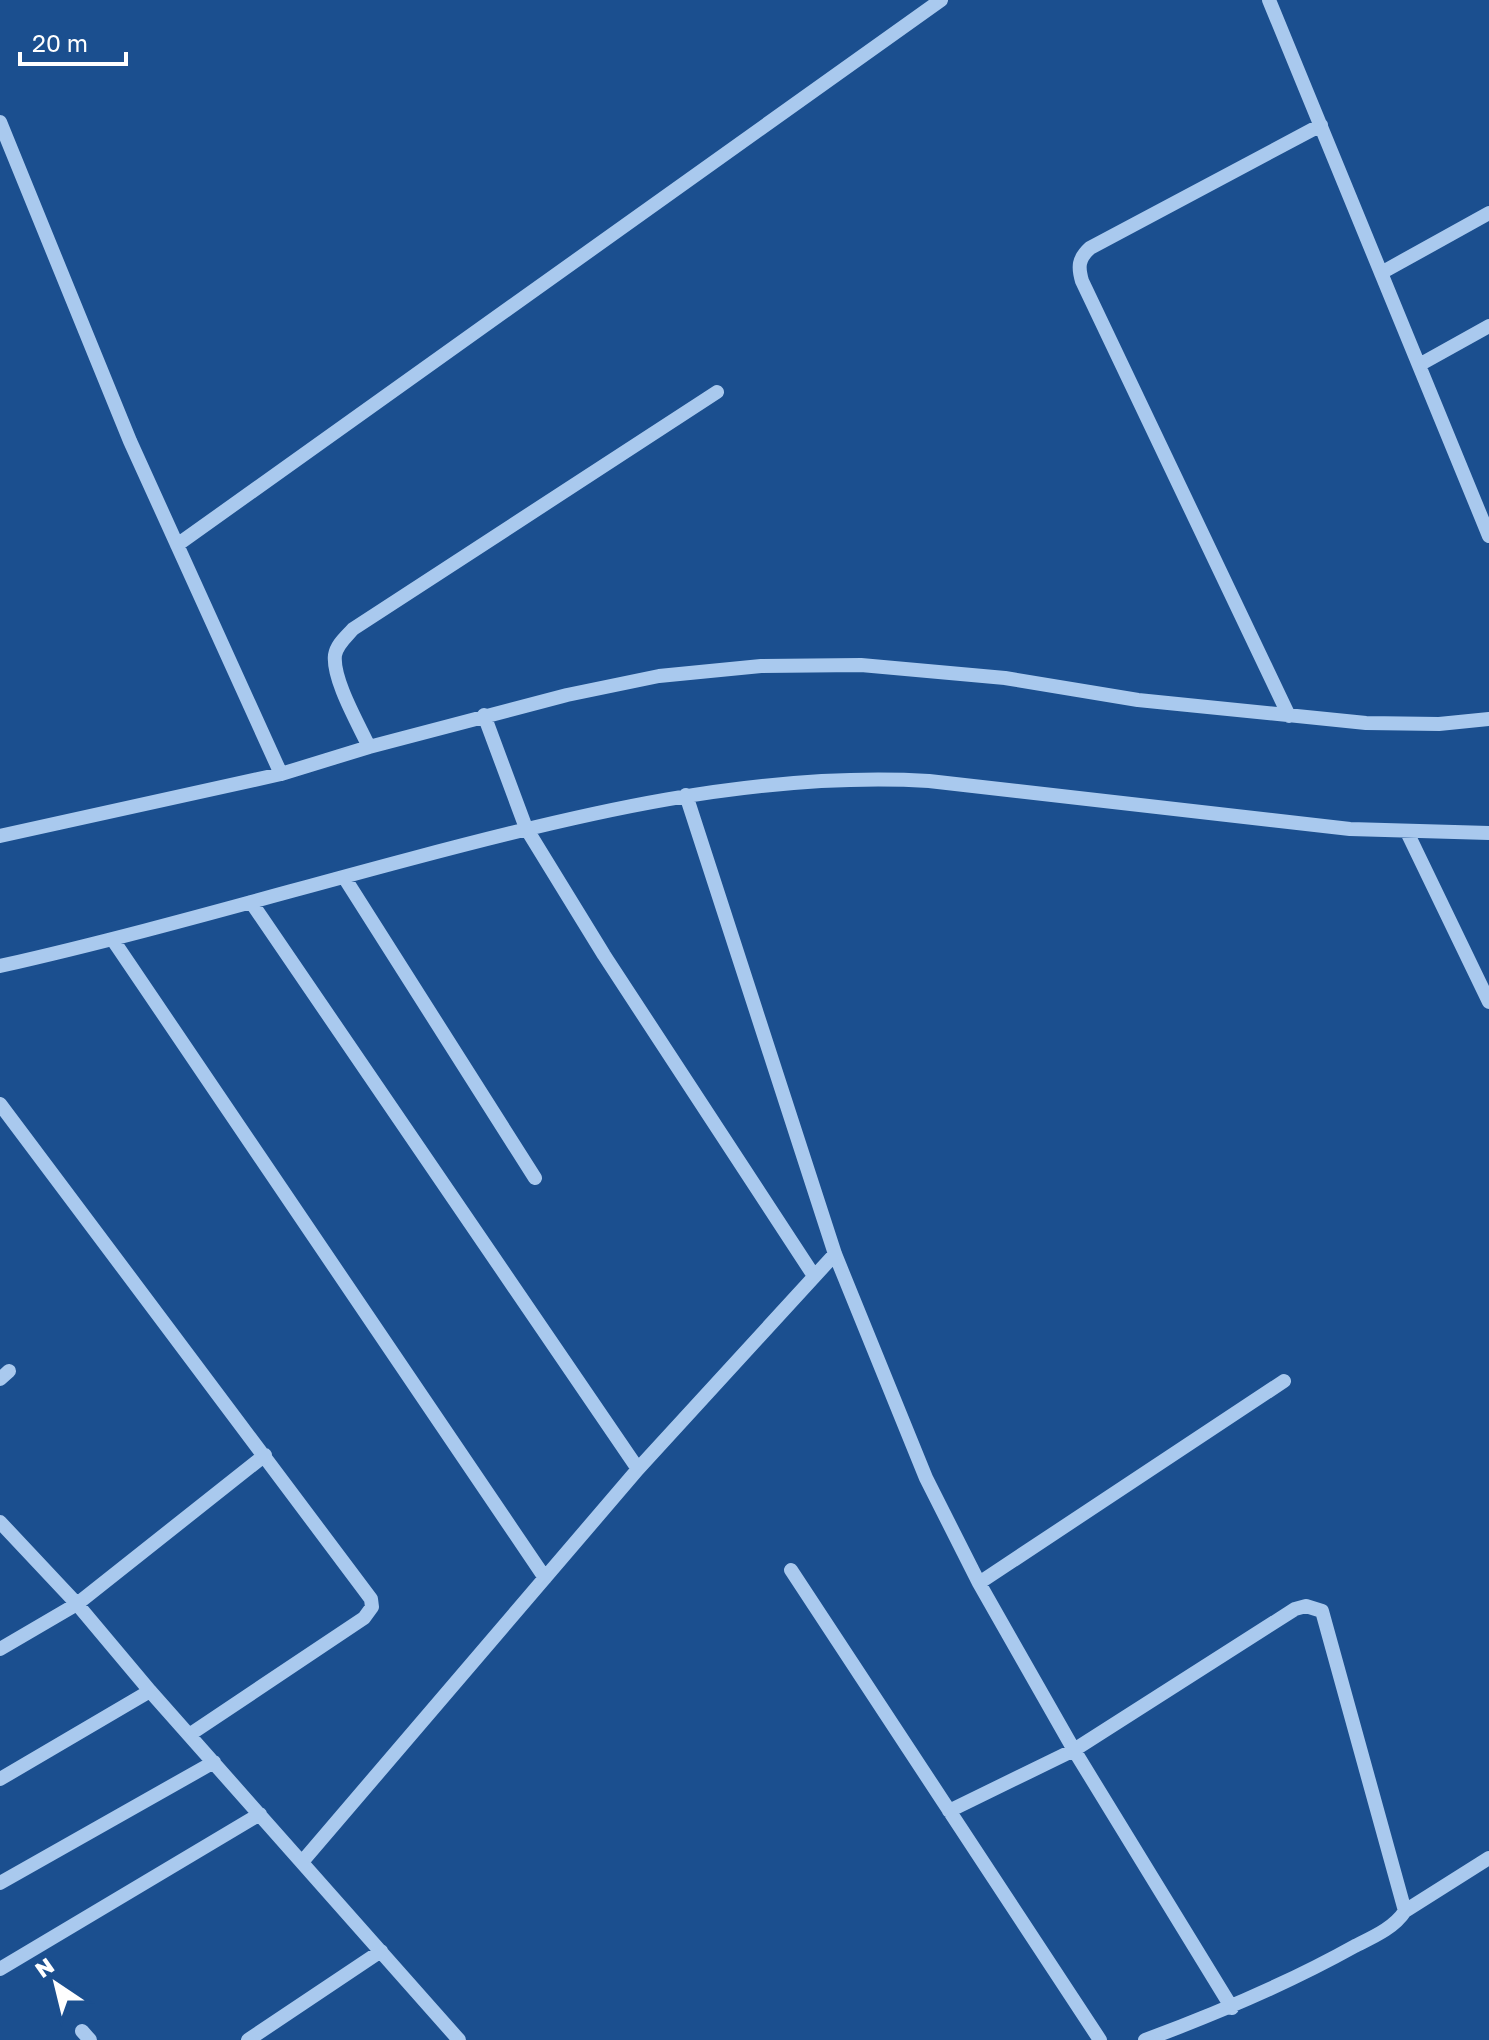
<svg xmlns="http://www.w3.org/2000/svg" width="1489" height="2040" font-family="'Golos Text',sans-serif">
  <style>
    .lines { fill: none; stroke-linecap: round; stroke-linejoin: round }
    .minor { stroke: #a9c9ee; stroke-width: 14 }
  </style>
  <rect width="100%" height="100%" fill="#1b4f8f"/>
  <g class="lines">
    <path class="minor" d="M1269 0 1489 536
      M0 122 130 441 281 774
      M1381 273 1489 213
      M1419 365 1489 326
      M177 545 941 0
      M484 715 526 828 604 955 814 1276
      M1289 716 1082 281C1078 267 1078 259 1090 248L1321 125
      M369 747C359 725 332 679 335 655 337 644 346 637 353 629L717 392
      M686 795 835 1254 926 1478 979 1583 1074 1750 1232 2008
      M1407 832 1489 1002
      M0 836 281 774 369 747 567 695 659 676 761 666 861 665 1005 678 1138 700 1366 723 1439 724 1489 719
      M344 877 535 1178
      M251 902 638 1469
      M113 940 545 1578
      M0 966C138 935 274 895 410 859 578 814 755 771 929 781L1350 829 1489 833
      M0 1104 371 1599 372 1607 364 1618 189 1735
      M0 1379 9 1371
      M0 1522 77 1604 150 1691 459 2040
      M791 1570 1100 2040
      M979 1583 1284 1381
      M0 1649 77 1604 265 1455
      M0 1779 150 1691
      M949 1811 1074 1750 1295 1609 1306 1606 1322 1611 1405 1911C1394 1928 1373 1937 1355 1946 1287 1984 1218 2013 1145 2040
      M302 1862 638 1469 835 1254
      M0 1883 214 1762
      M1405 1911 1489 1858
      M0 1969 260 1814
      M82 2031 90 2040
      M248 2040 381 1951"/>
  </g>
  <g transform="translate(56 1984) rotate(325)" stroke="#1b4f8f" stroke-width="6" paint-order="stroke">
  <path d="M0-6L14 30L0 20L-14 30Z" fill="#ffffff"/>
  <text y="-12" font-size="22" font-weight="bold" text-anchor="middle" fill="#ffffff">N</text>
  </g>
  <path d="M20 52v12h106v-12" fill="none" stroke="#ffffff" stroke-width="4"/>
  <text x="32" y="52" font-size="24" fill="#ffffff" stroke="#1b4f8f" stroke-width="6" paint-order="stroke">20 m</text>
</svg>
